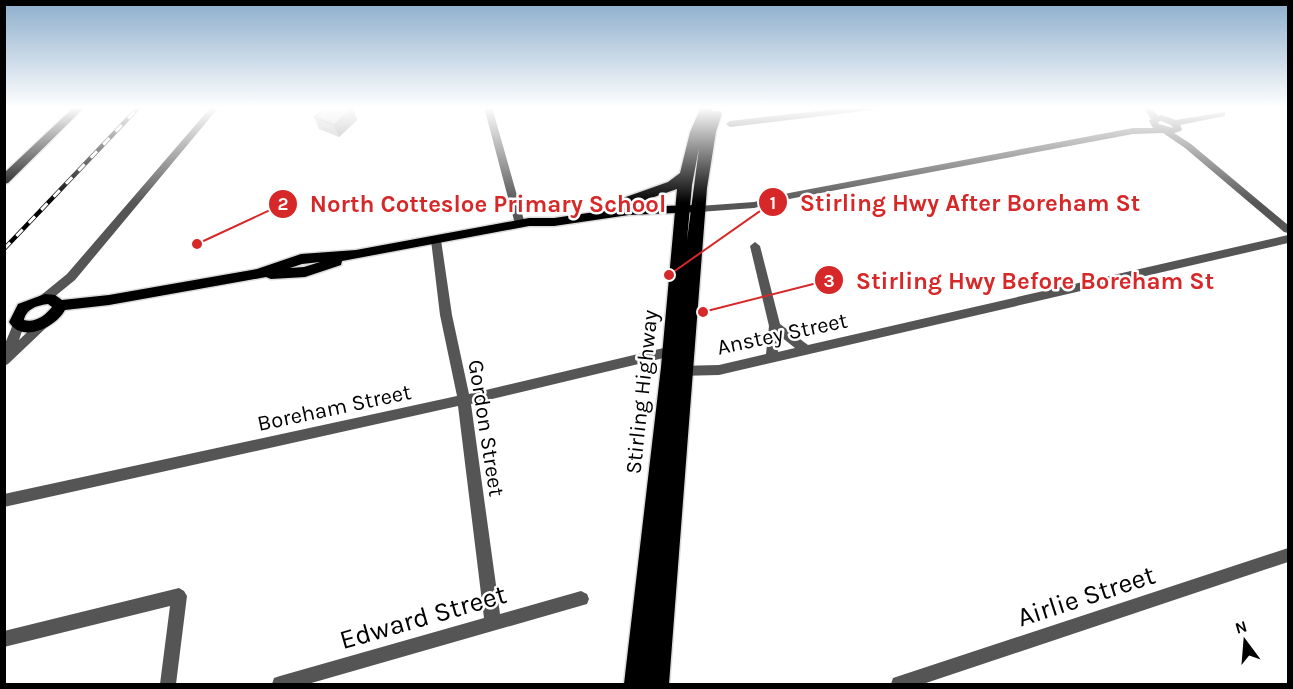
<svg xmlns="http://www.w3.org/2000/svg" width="1293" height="689" font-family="Karla,sans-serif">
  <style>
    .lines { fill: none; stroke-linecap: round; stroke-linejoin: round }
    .major-casing { stroke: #dbdbdb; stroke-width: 3 }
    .highway-casing { stroke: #dbdbdb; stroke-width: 3 }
    .minor { fill: #555; fill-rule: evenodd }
    .major { fill: #000; fill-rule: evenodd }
    .highway { fill: #000; fill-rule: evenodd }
    .rail-casing { stroke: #000; stroke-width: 4.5 }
    .rail { stroke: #fff; stroke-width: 3; stroke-dasharray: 9; stroke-linecap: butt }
    .wall { fill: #a9a9a9 }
    .shaded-wall { fill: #898989 }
    .building { fill: #c4c4c4; stroke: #898989; stroke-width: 1.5 }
    .labels { text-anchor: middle; stroke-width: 5; stroke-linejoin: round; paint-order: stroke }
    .street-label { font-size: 22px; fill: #000; stroke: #fff }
    .near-street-label { font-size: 27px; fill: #000; stroke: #fff }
    .leader { fill: none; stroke: #d62828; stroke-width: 2 }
    .callout-dot { fill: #d62828; stroke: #fff; stroke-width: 2 }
    .mark-label { font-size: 18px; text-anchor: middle; font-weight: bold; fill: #fff }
    .callout-label { font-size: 24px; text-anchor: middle; font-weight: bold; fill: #d62828; stroke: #fff; stroke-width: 5; stroke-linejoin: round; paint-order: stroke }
  </style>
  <rect width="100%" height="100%" fill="#fff"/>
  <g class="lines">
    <g class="major-casing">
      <path id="major" d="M74 107H85L8 183 4 184V173Z
        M696 205 702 209 700 212 629 215 554 226H529L342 261 341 265 305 277 271 279 266 277 109 305 65 310C56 327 22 344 9 322L18 304 45 294 55 295 62 300 109 295 257 269 301 254 356 250 529 218H554L629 207ZM320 262 304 267 290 268 302 264ZM48 304 52 307C45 316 35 323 24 320 26 309 38 305 48 304Z"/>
    </g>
    <g class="highway-casing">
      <path id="highway" d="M701 107H713L712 111H720L722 114 716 132 707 188 669 684H624L661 367 677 189 628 206 621 201 623 198 668 182 680 173 690 132ZM699 148 687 240 692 185Z"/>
    </g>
    <path class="minor" d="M211 107H219L75 280 48 302H40L38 299 40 296 67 274Z
      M484 107H492L525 224 524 226 520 227 515 224Z
      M852 107H876L872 110 730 127 726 124 730 121Z
      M1143 107H1151L1158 116 1161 115 1176 120 1225 112V116L1180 125 1182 129 1181 131 1174 133 1191 144 1288 225V233L1284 232 1185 148 1163 133 1133 134 789 199 754 208 699 212 694 209 699 206 754 202 789 193 1133 128H1153L1149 121 1151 119ZM1161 121 1171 125 1173 128 1159 124 1158 122Z
      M1288 235V243L719 375 678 376 674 374 672 371 674 368 678 366 719 365 766 354 769 326 750 246 755 242 760 246 780 324 808 345ZM780 336 795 348 778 352Z
      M436 236 441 240 452 315 469 394 672 346 676 348 678 351 676 354 672 356 471 404 500 614 581 591 587 594 589 599 587 604 308 684H272L274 678 280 676 484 618 458 406 4 507V494L457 396 440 315 431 240Z
      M44 319 50 323 48 326 8 364 4 366V346L14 322H22L24 325 19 340 40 320Z
      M1288 548V562L923 684H891L893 678 899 676Z
      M179 588 184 591 187 596 176 684H160L170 606 4 647V631Z"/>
    <use href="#major" class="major"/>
    <use href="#highway" class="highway"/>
    <g class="rail-casing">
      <path id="rail" d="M4 249 139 107"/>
    </g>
    <use href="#rail" class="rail"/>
  </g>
  <path class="wall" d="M353 108 357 120 339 137 319 129 314 117Z"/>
  <path class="shaded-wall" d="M353 108 357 120 339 137 334 125Z"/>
  <path class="building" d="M329 107H351L353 108 334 125 314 117Z"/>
  <linearGradient id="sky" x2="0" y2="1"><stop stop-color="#8cadcc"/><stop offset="0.53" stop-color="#fff"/><stop offset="1" stop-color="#fff" stop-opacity="0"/></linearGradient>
  <rect width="1293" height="203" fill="url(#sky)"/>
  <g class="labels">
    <g class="street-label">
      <text transform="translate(782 333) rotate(-12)" y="8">Anstey Street</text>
      <text transform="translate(641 392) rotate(-84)" y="8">Stirling Highway</text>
      <text transform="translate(334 407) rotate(-12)" y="8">Boreham Street</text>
      <text transform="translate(487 428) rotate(81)" y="8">Gordon Street</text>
    </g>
    <g class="near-street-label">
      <text transform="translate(1086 596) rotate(-18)" y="9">Airlie Street</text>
      <text transform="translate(423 617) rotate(-16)" y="9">Edward Street</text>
    </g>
  </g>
  <path class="leader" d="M669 275L773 202M197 244L283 204M703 312L829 280"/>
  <g class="callout-dot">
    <circle cx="669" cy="275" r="6"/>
    <circle cx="197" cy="244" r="6"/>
    <circle cx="703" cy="312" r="6"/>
    <circle cx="773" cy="202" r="15"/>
    <circle cx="283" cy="204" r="15"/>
    <circle cx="829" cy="280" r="15"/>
  </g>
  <g class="mark-label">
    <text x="773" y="209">1</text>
    <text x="283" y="210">2</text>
    <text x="829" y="287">3</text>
  </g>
  <g class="callout-label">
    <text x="970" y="211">Stirling Hwy After Boreham St</text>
    <text x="488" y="212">North Cottesloe Primary School</text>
    <text x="1035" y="289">Stirling Hwy Before Boreham St</text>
  </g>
  <rect width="1293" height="689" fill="none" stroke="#000000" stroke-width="12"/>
  <g transform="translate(1245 641) rotate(344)" stroke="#ffffff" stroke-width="4.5" paint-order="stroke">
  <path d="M0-4.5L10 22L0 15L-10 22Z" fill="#000000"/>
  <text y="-9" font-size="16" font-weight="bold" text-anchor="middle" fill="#000000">N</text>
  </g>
</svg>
